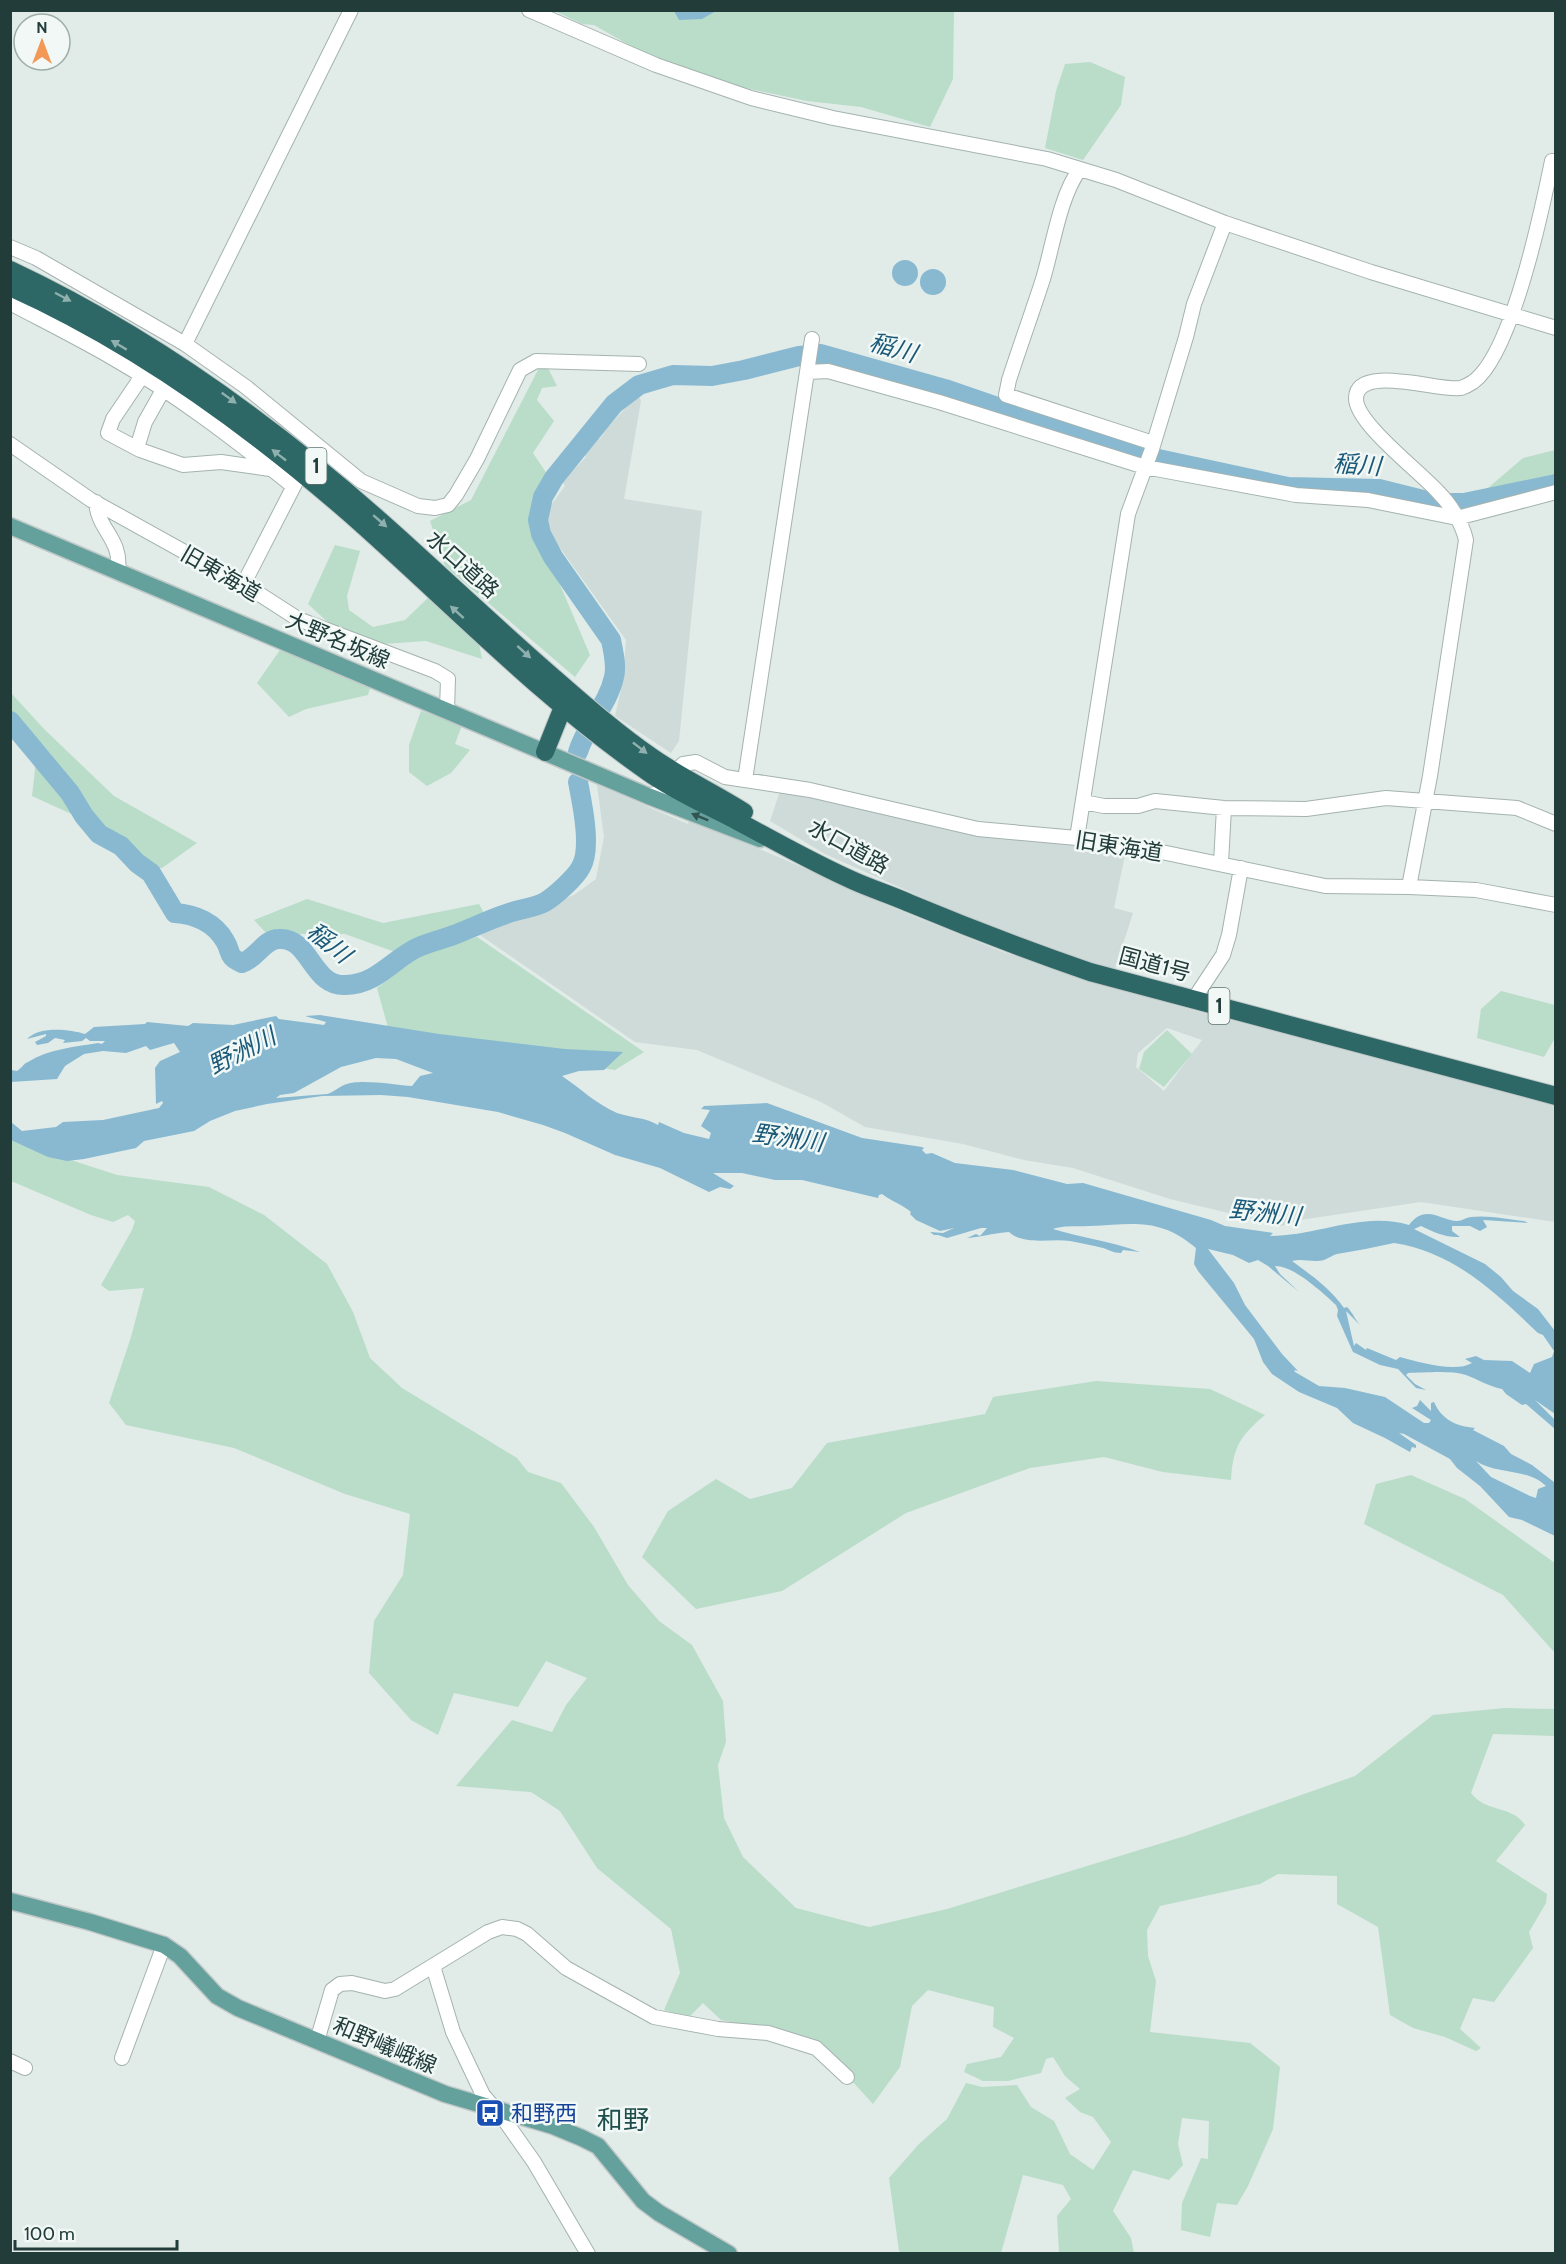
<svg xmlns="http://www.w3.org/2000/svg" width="1566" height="2264" font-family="Cabin,'Noto Sans JP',sans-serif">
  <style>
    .built { fill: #cfdbd8; fill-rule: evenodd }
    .green { fill: #b9ddc9 }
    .water { fill: #88b9d1; fill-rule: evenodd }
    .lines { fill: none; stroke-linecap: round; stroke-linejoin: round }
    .river { stroke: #88b9d1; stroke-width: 20 }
    .minor-casing { stroke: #a4b3b0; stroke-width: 16 }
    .major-casing { stroke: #c1c8c8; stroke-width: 19 }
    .highway-casing { stroke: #c1c8c8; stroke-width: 20 }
    .minor { stroke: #fff; stroke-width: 14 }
    .major { stroke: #65a19c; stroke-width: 16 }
    .highway { stroke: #2d6866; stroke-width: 18 }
    .oneway { fill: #8fb0ae }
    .oneway2 { fill: #325552 }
    .labels { text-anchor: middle; stroke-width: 5; stroke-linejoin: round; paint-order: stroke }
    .shield { fill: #f1f8f6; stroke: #5f7472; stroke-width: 1.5 }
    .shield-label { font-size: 21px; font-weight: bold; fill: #213c39 }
    .street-label { font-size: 22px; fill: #213c39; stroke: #f1f8f6 }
    .transit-label { font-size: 22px; fill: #164399; stroke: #f1f8f6; text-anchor: start }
    .water-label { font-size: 24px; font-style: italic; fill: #1b5978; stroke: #f1f8f6 }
    .quarter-label { font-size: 26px; fill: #1d4e4b; stroke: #f1f8f6 }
  </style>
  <rect width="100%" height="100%" fill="#e1ebe8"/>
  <path class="built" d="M638 395 641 401 624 499 702 511 679 741 671 753 615 716 623 681 626 640 550 534 547 521 549 508 565 486 562 482 586 457 584 454 597 438 600 439 607 428Z
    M597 785 688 824 689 820 783 859 913 916 1003 952 1185 1008 1555 1103V1222L1421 1202 1300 1220 1282 1226 1170 1199 1073 1168 1024 1160 963 1144 865 1127 821 1102 697 1050 635 1042 480 935 538 908 574 895 596 879 604 837ZM1167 1028 1202 1040 1164 1091 1136 1067 1138 1053Z
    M780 791 1126 850 1114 908 1133 913 1114 972 1007 935 825 854 770 821Z"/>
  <path class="green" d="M555 11H954L953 79 930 127 861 107 807 101 741 87 668 63 638 50 594 25 582 24Z
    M1090 62 1125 77 1121 105 1083 160 1045 148 1056 91 1065 64Z
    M539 368H548L557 386 542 388 537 400 554 421 533 453 551 480 534 524 590 655 575 677 445 566 430 521 471 500Z
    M1555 450V486L1492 493 1488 488 1523 458Z
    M335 545 360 551 347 596 349 610 373 627 405 620 429 597 479 644 482 659 426 641 383 644 331 625 308 604Z
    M280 650 371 684 368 695 306 709 289 717 257 683Z
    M11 693 45 730 114 796 197 843 162 868H132L102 828 32 796 35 770 34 743 11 721Z
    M421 711 462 725 455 744 470 750 451 773 427 786 409 772V745Z
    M307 899 383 923 479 904 484 913 395 952 345 934H267L254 920Z
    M477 937 644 1052 615 1070 489 1052 389 1031 377 988 425 952Z
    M1501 991 1555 1005V1038L1544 1057 1477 1038 1481 1009Z
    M1167 1030 1192 1054 1164 1087 1139 1069 1144 1052Z
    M10 1130 43 1151 117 1175 209 1187 264 1215 327 1264 353 1312 370 1358 402 1388 517 1458 528 1472 561 1483 594 1527 628 1585 659 1621 692 1645 723 1701 726 1742 718 1765 724 1818 743 1857 796 1908 869 1927 947 1909 1185 1836 1355 1776 1433 1715 1505 1708 1555 1709V1736L1493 1734 1471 1793C1486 1813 1512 1805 1525 1825L1496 1861 1547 1894 1546 1903 1529 1932 1533 1948 1494 2002 1473 1998 1460 2029 1481 2048 1476 2051 1445 2037 1413 2028 1390 2015 1378 1927 1337 1904V1876L1278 1874 1260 1884 1160 1906 1147 1930 1148 1956 1156 1981 1150 2032 1250 2043 1280 2067 1273 2129 1248 2186 1237 2205 1217 2203 1210 2237 1181 2230 1182 2203 1201 2158 1208 2159 1209 2121 1182 2118 1178 2144 1183 2165 1169 2180 1133 2170 1113 2211 1131 2238 1134 2253H1059L1057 2216 1071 2199 1063 2185 1023 2175 1001 2253H902L899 2251 889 2178 919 2144 947 2119 966 2083 982 2087 1017 2085 1031 2107 1054 2121 1070 2154 1093 2170 1111 2142 1093 2117 1080 2112 1065 2098 1080 2089 1065 2076 1053 2057 1046 2059 1041 2073 1008 2081H983L964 2072 967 2064 1001 2057 1014 2038 993 2027 994 2007 928 1990 912 2006 900 2067 873 2104 822 2048 776 2031 721 2020 703 2003 688 2018 664 2010 680 1973 671 1929 597 1868 560 1811 531 1792 456 1786 512 1720 552 1732 566 1705 587 1678 546 1661 518 1707 454 1693 438 1735 411 1720 369 1673 374 1621 403 1575 410 1514 345 1494 234 1448 126 1425 109 1403 131 1337 144 1288 109 1291 101 1285 132 1230 135 1221 128 1215 113 1222 91 1215 11 1181Z
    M1096 1381 1210 1389 1265 1415C1240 1436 1233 1447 1231 1480L1163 1472 1104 1457 1030 1468 906 1513 782 1591 696 1609 642 1557 668 1511 716 1479 750 1499 792 1488 827 1443 985 1414 993 1397Z
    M1411 1475 1465 1499 1555 1563V1653L1503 1595 1364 1524 1376 1484Z"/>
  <path class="water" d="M674 11H716L702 19 679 20Z
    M892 273a13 13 0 1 1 26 0a13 13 0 1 1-26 0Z
    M920 282a13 13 0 1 1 26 0a13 13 0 1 1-26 0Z
    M320 1015 439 1034 565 1049 623 1052 604 1070 579 1071 562 1076C580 1088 596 1104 617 1113 631 1118 645 1117 658 1125L659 1122 684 1133 709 1139 711 1133 701 1126 710 1110 701 1109 704 1106 767 1103 862 1138 922 1147 924 1148 922 1150 926 1154 932 1153 955 1163 1013 1170 1067 1184 1083 1183 1211 1220 1225 1226 1273 1233 1270 1236C1317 1236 1363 1211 1409 1225 1426 1203 1441 1221 1457 1221 1462 1221 1467 1217 1471 1217 1488 1215 1507 1219 1524 1221L1528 1223 1483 1220 1487 1227 1480 1231 1470 1226H1452V1231L1460 1237C1447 1238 1433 1232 1421 1226L1414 1229 1485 1264 1501 1277 1513 1291 1538 1309 1555 1331V1414L1535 1400 1555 1420V1429L1526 1404 1522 1405 1506 1394 1502 1389C1487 1386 1478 1379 1466 1375 1450 1370 1424 1373 1408 1373L1406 1375 1415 1384 1426 1390 1416 1388 1398 1369 1380 1365 1353 1352 1337 1316 1338 1310 1336 1305C1323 1293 1293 1265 1275 1266L1280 1274 1299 1292 1268 1266 1258 1260 1249 1263 1233 1255 1208 1249 1234 1283 1245 1305 1282 1354 1298 1371 1294 1370 1295 1372 1319 1386 1345 1388 1385 1397 1424 1423H1429L1431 1420 1412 1408 1417 1406 1420 1400 1431 1411V1403L1434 1402C1442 1420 1456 1426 1475 1428L1473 1430 1504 1446 1511 1454 1532 1465 1554 1482 1556 1483 1555 1536 1522 1520 1509 1517 1480 1486 1457 1468 1450 1459 1404 1434 1399 1433 1416 1445V1448L1412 1447 1410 1452 1385 1438 1353 1423 1337 1408 1299 1392 1272 1374 1263 1362 1254 1339 1198 1271 1194 1264 1196 1248C1160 1217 1133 1224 1090 1226 1078 1227 1064 1225 1053 1229 1081 1238 1111 1241 1140 1252L1123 1250 1121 1253C1113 1253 1110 1250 1103 1248 1092 1245 1080 1243 1070 1241 1050 1238 1025 1246 1009 1232 994 1233 981 1237 967 1238L976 1234 980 1236 987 1228H981L947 1238 938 1235H934L930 1232 943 1233 954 1228 940 1231 916 1220 910 1214 911 1212C903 1205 891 1201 882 1194L879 1195 878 1198 802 1180H775L742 1173H713L734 1186 730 1189 720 1187 709 1192 660 1168 615 1155 565 1133 543 1125 498 1112 408 1097 381 1095 322 1096 267 1104 235 1111 210 1121 194 1131 144 1141 136 1148 84 1159 67 1161 48 1157 11 1140V1122L22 1131 56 1127 63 1122 103 1120 159 1108 163 1103 162 1101 156 1104 155 1068 160 1061 180 1052 174 1043 150 1050 146 1046 126 1053 103 1051 84 1054 65 1066 57 1079 11 1082V1070L17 1071C22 1068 23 1064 28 1062 49 1049 74 1047 98 1043L102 1044 105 1041H90L86 1038 82 1041 63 1043 65 1040 55 1038 48 1043 37 1045 35 1042 46 1036V1034L27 1039C39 1026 69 1029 85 1034L94 1027 145 1024 147 1022 188 1026 193 1023 233 1025 276 1016 279 1019 324 1025 326 1022 305 1016ZM376 1058 396 1059 433 1073 420 1076 412 1086C396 1085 358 1078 344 1085 337 1088 334 1092 327 1094L276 1098 280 1095 294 1093 341 1067ZM1394 1243C1454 1252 1496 1293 1538 1333L1543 1335 1554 1351 1552 1357 1534 1364 1530 1373 1512 1361 1484 1360 1476 1356 1465 1359 1472 1363C1456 1373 1418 1362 1400 1357L1396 1360 1367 1348 1366 1350 1356 1343 1354 1346 1346 1311 1362 1327C1355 1320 1353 1313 1347 1307L1344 1308C1330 1288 1311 1275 1292 1261 1303 1258 1312 1263 1324 1260 1329 1258 1333 1255 1337 1254 1356 1251 1375 1247 1394 1243ZM1476 1461C1497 1475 1529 1468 1546 1486L1538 1489 1536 1498 1530 1496 1491 1477Z"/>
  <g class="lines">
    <path class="river" d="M10 721 70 793 84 816 99 834 121 846 137 863 151 873 175 913C195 914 215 923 225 941 232 952 226 956 242 963 257 958 264 939 279 939 311 937 311 987 346 985 379 984 395 956 421 946 431 942 442 939 451 936 470 929 488 920 506 914 519 909 534 908 545 902 555 896 576 877 581 867 592 848 582 803 578 782
      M578 752C586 725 608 705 614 677 617 665 613 651 611 640L553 557 541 534 538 520 543 497 554 478 614 404 639 385 673 375 712 376 744 370 799 356 821 354 945 389 1135 454 1288 487 1379 489 1435 503H1464L1556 484"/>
    <g class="minor-casing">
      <path id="minor" d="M529 10 656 65 751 98 833 118 1047 159 1116 180 1225 223 1371 272 1556 328
        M1080 169C1060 195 1053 246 1043 279 1032 313 1020 346 1009 380L1006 395 1153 443
        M10 247 36 258 185 344 246 387 361 481 418 506 435 508 448 505 456 495 477 459 520 370 536 361 639 364
        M10 303C44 321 78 338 111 357 176 394 235 440 293 486
        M185 344 351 10
        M808 372 828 371 939 402 1145 467 1296 495 1368 500 1457 518 1556 492
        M142 376 113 419 108 433 140 450 183 465 221 462 270 469
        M10 444 91 500 253 590 298 619 435 671 448 679 447 710
        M137 448 145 422 163 390
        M96 502C98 531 122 538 118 571
        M243 585 297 480
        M745 780 812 339
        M648 796 658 793 683 764 696 762 725 777 810 790 978 829 1077 838 1147 849 1325 886 1409 887 1476 890 1556 905
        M1083 802 1104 806H1138L1155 801 1224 808 1306 809 1386 798 1517 808 1556 824
        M1077 838 1128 514 1152 449 1186 337 1194 304 1225 223
        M1221 863 1224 808
        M1409 887 1430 776 1466 540C1462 523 1451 505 1439 493 1422 473 1355 423 1356 398 1357 363 1441 392 1461 388 1464 387 1470 384 1473 382 1512 354 1542 210 1552 161H1556
        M1194 999 1223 955 1229 935 1241 868
        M433 1966 453 2032 483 2095 503 2118 534 2162 588 2254
        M317 2041 332 1990 340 1984 352 1983 385 1991 395 1989 488 1932 502 1927 517 1929 527 1934 566 1968 654 2017 718 2029 768 2033 816 2048 847 2077
        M122 2058 164 1945
        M10 2061 25 2068"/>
    </g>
    <g class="major-casing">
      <path id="major" d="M10 526 648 796 760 839
        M10 1901 90 1922 164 1945 180 1956 217 1996 238 2008 445 2094 553 2126 582 2138 598 2146 643 2201 659 2213 729 2254"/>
    </g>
    <g class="highway-casing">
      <path id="highway" d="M10 270C153 337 280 430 396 535 448 582 499 630 553 677 585 705 618 734 653 758 682 778 714 793 744 812
        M10 287C135 343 247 424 349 513 448 600 540 697 648 772 676 792 709 806 739 822 777 842 815 864 854 881 872 889 891 895 909 903 969 928 1029 951 1090 972L1556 1096
        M545 752 563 707"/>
    </g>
    <use href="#minor" class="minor"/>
    <use href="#major" class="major"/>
    <use href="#highway" class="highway"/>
  </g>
  <defs><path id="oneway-solid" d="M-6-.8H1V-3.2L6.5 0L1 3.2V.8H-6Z" transform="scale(1.5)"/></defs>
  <g class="oneway">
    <use href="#oneway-solid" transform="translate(63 297) rotate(28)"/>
    <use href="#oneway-solid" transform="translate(119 345) rotate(-149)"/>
    <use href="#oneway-solid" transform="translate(229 398) rotate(36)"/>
    <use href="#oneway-solid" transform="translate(279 455) rotate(-142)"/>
    <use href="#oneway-solid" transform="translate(380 521) rotate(41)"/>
    <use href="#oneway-solid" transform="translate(457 612) rotate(-138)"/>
    <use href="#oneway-solid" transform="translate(524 652) rotate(42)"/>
    <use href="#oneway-solid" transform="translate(640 748) rotate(38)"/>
  </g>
  <use class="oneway2" href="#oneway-solid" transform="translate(700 817) rotate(-158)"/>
  <defs>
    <g id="bus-square" transform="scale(1.5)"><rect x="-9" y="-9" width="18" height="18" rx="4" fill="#1a4fb4" stroke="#f1f8f6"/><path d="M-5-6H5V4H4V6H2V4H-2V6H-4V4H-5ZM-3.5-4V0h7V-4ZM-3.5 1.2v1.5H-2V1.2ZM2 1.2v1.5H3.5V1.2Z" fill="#fff"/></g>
  </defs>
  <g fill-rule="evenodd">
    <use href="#bus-square" x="490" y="2113"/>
  </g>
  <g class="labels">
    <g class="shield">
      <rect x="305.5" y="448" width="21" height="36" rx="4.5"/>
      <rect x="1208.5" y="988" width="21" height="36" rx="4.5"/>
    </g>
    <g class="shield-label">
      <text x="316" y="473">1</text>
      <text x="1219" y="1013">1</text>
    </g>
    <g class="street-label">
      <text transform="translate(463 564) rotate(42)" y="8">水口道路</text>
      <text transform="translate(221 573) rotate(30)" y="8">旧東海道</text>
      <text transform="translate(338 640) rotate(23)" y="8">大野名坂線</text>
      <text transform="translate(849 846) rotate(29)" y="8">水口道路</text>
      <text transform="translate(1119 846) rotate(9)" y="8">旧東海道</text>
      <text transform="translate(1155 964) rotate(15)" y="8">国道1号</text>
      <text transform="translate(385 2045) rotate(23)" y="8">和野嶬峨線</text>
    </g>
    <g class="transit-label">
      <text x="511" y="2121">和野西</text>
    </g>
    <g class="water-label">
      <text transform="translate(893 348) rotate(16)" y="8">稲川</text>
      <text transform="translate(1357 465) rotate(4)" y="8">稲川</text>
      <text transform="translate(329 943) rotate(39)" y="8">稲川</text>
      <text transform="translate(242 1051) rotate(-27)" y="8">野洲川</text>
      <text transform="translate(788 1138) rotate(8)" y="8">野洲川</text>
      <text transform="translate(1265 1213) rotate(6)" y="8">野洲川</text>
    </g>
    <g class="quarter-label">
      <text x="623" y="2129">和野</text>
    </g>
  </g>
  <rect width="1566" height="2264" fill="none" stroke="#213c39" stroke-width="24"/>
  <g transform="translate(42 42)"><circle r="28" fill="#f1f8f6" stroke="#9eadaa" stroke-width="1.5"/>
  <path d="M0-4.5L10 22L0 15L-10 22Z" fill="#f39857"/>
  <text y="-9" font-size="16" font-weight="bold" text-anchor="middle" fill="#213c39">N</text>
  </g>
  <path d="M15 2240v9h162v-9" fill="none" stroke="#213c39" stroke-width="3"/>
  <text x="24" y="2240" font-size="18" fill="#213c39" stroke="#f1f8f6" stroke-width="4.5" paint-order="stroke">100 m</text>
</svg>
